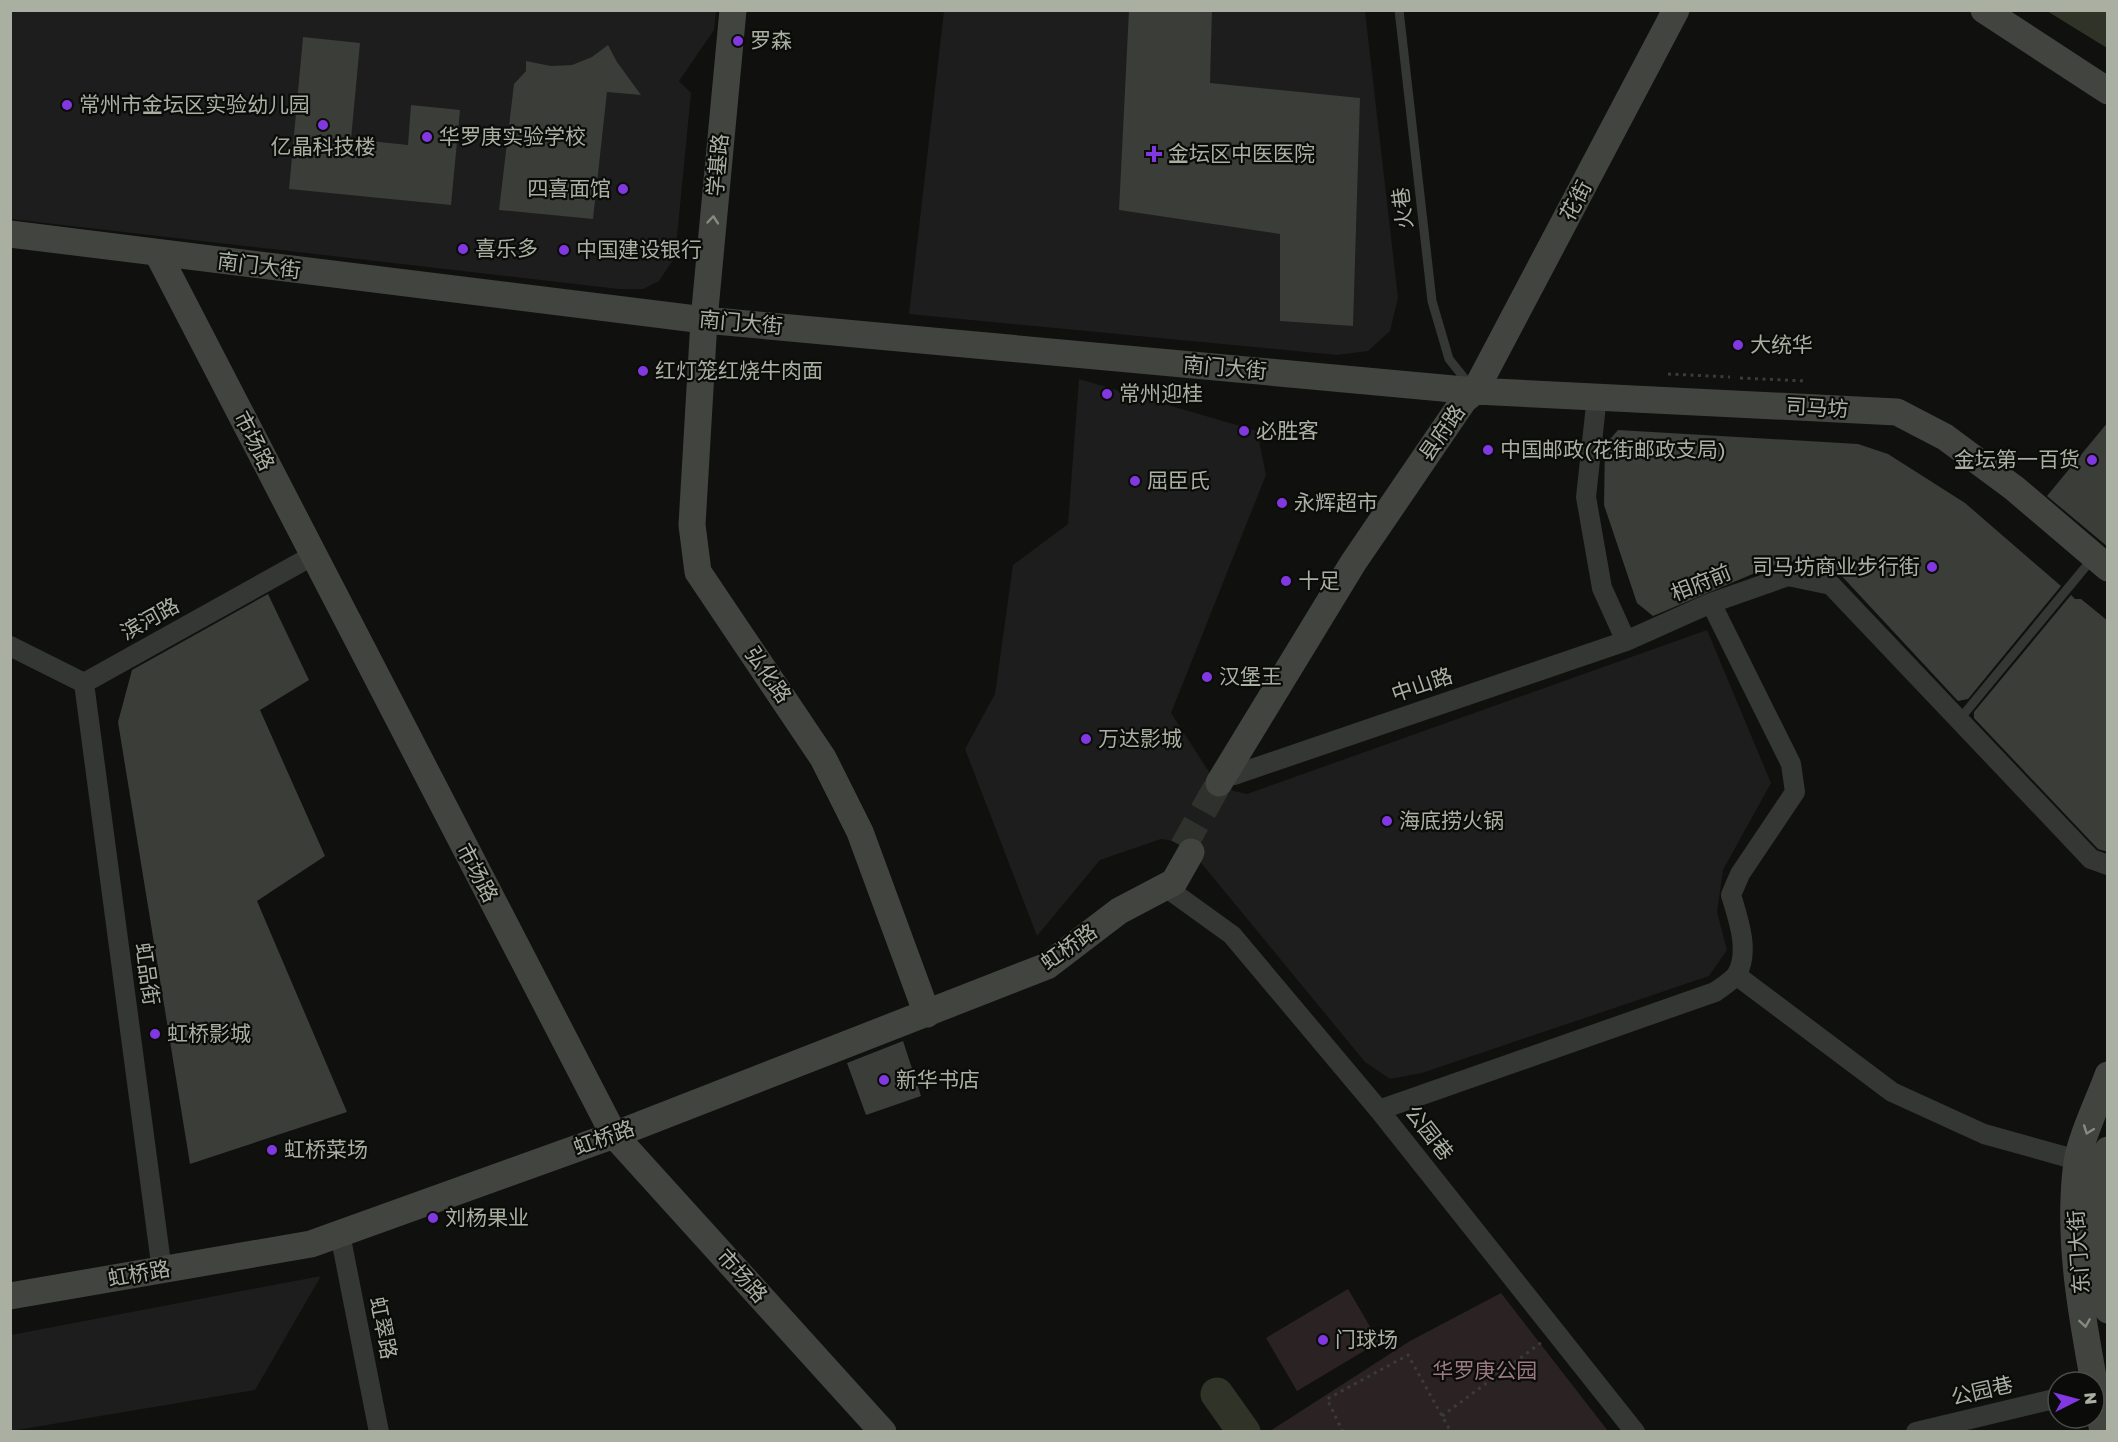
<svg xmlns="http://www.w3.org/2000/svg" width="2118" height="1442" font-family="'Golos Text','Noto Sans SC',sans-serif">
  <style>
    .built { fill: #1c1d1c }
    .green { fill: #2a2223 }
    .water { fill: #303327 }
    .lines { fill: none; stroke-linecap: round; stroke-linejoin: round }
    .river { stroke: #303327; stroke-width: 33 }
    .building { fill: #3b3d39 }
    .secondary-tunnel { stroke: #2f312c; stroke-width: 27; stroke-dasharray: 27 14; stroke-linecap: butt }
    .path { stroke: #393c37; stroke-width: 3; stroke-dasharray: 3 4.5; stroke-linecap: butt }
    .lane { stroke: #343733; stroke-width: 9 }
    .street { stroke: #343733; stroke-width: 20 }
    .secondary { stroke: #42453f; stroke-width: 27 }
    .oneway { stroke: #858b7f }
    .poi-dot { fill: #8238e0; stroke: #0b0b0a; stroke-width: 2 }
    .labels { text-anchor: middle; stroke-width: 4.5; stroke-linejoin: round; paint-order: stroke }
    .poi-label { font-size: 21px; fill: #a9b0a2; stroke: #0b0b0a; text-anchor: start }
    .street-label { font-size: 21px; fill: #a9b0a2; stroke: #0b0b0a }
    .park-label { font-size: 21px; fill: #9a7a7f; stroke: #0b0b0a }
  </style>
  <rect width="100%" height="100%" fill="#10110f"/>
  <path class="built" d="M10 11H716L714 30 679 81 691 93 675 257 659 281 643 289H619L11 219Z
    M944 11H1365L1398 298 1390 331 1368 351 1337 355 909 314Z
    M1079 379 1257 431 1266 475 1171 713 1211 775 1223 787 1234 791 1247 794 1707 630 1771 783 1723 870 1717 912 1727 950 1709 976 1422 1073 1390 1079 1365 1062 1193 853 1174 841 1161 839 1100 860 1037 936 965 749 995 694 1013 565 1068 524Z
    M321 1276 255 1390 11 1431V1335Z"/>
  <path class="green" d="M1348 1289 1379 1342 1297 1391 1266 1338Z
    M1501 1293 1608 1431H1270L1410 1341Z"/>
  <path class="water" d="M2047 11H2107V48Z"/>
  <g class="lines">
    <path class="river" d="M1217 1394 1244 1432"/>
  </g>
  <path class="building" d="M1129 10H1212L1210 83 1360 98 1353 326 1280 321V234L1119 210Z
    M303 37 360 43 351 139 408 145 411 105 460 110 451 205 289 189Z
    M608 45 617 62 641 95 607 92 593 219 499 210 514 84 526 71V61L551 66 572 65 592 57Z
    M2108 422V547L2047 496Z
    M1618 430 1858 444 1888 454 1965 503 2061 586 1968 699 1958 701 1838 572 1810 561 1781 562 1653 616 1637 603 1604 505 1605 445Z
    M268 594 309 680 260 710 325 856 257 901 347 1112 190 1164 118 722 132 670Z
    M2071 595 2075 599H2081L2108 621V852L2098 849 1974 718V712Z
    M903 1041 921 1096 866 1115 847 1063Z"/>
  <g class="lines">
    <path class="secondary-tunnel" d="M1183 847 1219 783"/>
    <path class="path" d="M1668 374 1730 377
      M1740 378 1806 381
      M1442 1416 1542 1342
      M1343 1432 1327 1399 1408 1355 1451 1432"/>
    <path class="lane" d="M1399 10 1432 301 1449 359 1469 384
      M1959 720 2092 559"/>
    <path class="street" d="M1597 396 1586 497 1602 588 1626 641 1711 603 1788 576 1831 585 2091 859 2108 865
      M10 646 84 683 312 556
      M84 683 162 1271
      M1234 775 1626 641
      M1164 886 1232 935 1379 1110 1635 1432
      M1736 975 1892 1092 1984 1134 2077 1160
      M1379 1110 1715 992C1722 987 1732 981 1737 974 1750 951 1738 918 1731 895L1740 874 1795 792 1791 764 1711 603
      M340 1234 379 1432
      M1916 1432 2058 1398"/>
    <path class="secondary" d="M733 10 704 320 692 525 698 572 823 758 860 832 927 1014
      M1984 10 2108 91
      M10 234 704 320 1475 391 1897 412 1945 437 2014 488 2108 568
      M158 254 614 1135 883 1432
      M1219 783 1353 563 1464 400 1475 391 1676 10
      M2108 1150C2089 1202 2099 1257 2108 1310
      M10 1296 311 1244 614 1135 1047 966 1119 911 1174 882 1191 852
      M2103 1432C2088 1345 2065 1251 2077 1162 2081 1137 2099 1100 2108 1075"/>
  </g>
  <defs><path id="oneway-chevron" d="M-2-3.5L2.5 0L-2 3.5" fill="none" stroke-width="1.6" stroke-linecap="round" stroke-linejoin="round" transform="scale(1.5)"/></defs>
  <g class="oneway">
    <use href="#oneway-chevron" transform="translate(713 220) rotate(-85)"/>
    <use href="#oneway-chevron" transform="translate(2088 1130) rotate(110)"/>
    <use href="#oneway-chevron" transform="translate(2085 1323) rotate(81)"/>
  </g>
  <g class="poi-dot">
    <circle cx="738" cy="41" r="6"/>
    <circle cx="67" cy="105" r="6"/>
    <circle cx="323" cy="125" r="6"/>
    <circle cx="427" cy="137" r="6"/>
    <path d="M1151 145h6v6h6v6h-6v6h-6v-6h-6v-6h6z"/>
    <circle cx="623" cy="189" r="6"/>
    <circle cx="463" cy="249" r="6"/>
    <circle cx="564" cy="250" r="6"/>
    <circle cx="1738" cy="345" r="6"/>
    <circle cx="643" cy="371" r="6"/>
    <circle cx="1107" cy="394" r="6"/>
    <circle cx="1244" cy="431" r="6"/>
    <circle cx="1488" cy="450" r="6"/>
    <circle cx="2092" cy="460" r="6"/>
    <circle cx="1135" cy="481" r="6"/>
    <circle cx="1282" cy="503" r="6"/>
    <circle cx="1932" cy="567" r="6"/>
    <circle cx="1286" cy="581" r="6"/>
    <circle cx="1207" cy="677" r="6"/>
    <circle cx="1086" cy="739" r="6"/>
    <circle cx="1387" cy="821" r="6"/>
    <circle cx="155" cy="1034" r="6"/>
    <circle cx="884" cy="1080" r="6"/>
    <circle cx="272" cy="1150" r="6"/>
    <circle cx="433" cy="1218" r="6"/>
    <circle cx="1323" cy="1340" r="6"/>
  </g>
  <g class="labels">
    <g class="poi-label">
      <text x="750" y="48">罗森</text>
      <text x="79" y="112">常州市金坛区实验幼儿园</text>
      <text x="439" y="144">华罗庚实验学校</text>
      <text x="323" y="154" text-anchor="middle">亿晶科技楼</text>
      <text x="1168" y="161">金坛区中医医院</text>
      <text x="611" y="196" text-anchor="end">四喜面馆</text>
      <text x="475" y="256">喜乐多</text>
      <text x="576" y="257">中国建设银行</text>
      <text x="1750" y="352">大统华</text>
      <text x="655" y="378">红灯笼红烧牛肉面</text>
      <text x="1119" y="401">常州迎桂</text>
      <text x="1256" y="438">必胜客</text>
      <text x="1500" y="457">中国邮政(花街邮政支局)</text>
      <text x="2080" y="467" text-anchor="end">金坛第一百货</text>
      <text x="1147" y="488">屈臣氏</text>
      <text x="1294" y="510">永辉超市</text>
      <text x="1920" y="574" text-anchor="end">司马坊商业步行街</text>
      <text x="1298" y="588">十足</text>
      <text x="1219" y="684">汉堡王</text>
      <text x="1098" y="746">万达影城</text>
      <text x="1399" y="828">海底捞火锅</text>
      <text x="167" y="1041">虹桥影城</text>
      <text x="896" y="1087">新华书店</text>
      <text x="284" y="1157">虹桥菜场</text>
      <text x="445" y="1225">刘杨果业</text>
      <text x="1335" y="1347">门球场</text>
    </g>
    <g class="street-label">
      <text transform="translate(718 165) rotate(-85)" y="7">学基路</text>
      <text transform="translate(1576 201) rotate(-62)" y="7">花街</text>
      <text transform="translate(1403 208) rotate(-97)" y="7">火巷</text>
      <text transform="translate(259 266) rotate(7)" y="7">南门大街</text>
      <text transform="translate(741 323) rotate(5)" y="7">南门大街</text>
      <text transform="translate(1225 368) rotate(5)" y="7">南门大街</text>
      <text transform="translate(1817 408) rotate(3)" y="7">司马坊</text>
      <text transform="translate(1442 433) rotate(-55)" y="7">县府路</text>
      <text transform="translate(254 441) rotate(63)" y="7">市场路</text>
      <text transform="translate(1701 583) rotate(-22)" y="7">相府前</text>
      <text transform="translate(150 619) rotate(-29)" y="7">滨河路</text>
      <text transform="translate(768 675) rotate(55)" y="7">弘化路</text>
      <text transform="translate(1422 685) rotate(-19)" y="7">中山路</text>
      <text transform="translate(477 873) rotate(62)" y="7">市场路</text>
      <text transform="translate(1069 947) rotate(-35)" y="7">虹桥路</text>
      <text transform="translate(147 974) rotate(82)" y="7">虹品街</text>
      <text transform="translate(1429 1133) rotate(52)" y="7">公园巷</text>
      <text transform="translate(604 1138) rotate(-20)" y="7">虹桥路</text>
      <text transform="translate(2079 1252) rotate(-94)" y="7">东门大街</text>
      <text transform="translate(139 1274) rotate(-10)" y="7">虹桥路</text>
      <text transform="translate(742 1276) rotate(48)" y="7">市场路</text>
      <text transform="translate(383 1328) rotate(79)" y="7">虹翠路</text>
      <text transform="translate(1982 1391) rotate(-13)" y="7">公园巷</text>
    </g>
    <g class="park-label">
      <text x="1485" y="1378">华罗庚公园</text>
    </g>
  </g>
  <rect width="2118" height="1442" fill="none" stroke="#a9b0a2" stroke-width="24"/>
  <g transform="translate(2076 1400) rotate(84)"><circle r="28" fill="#0b0b0a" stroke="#4a4d47" stroke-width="1.5"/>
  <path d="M0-4.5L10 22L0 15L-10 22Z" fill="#8238e0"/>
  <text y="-9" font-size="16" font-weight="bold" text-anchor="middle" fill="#a9b0a2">N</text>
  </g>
</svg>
